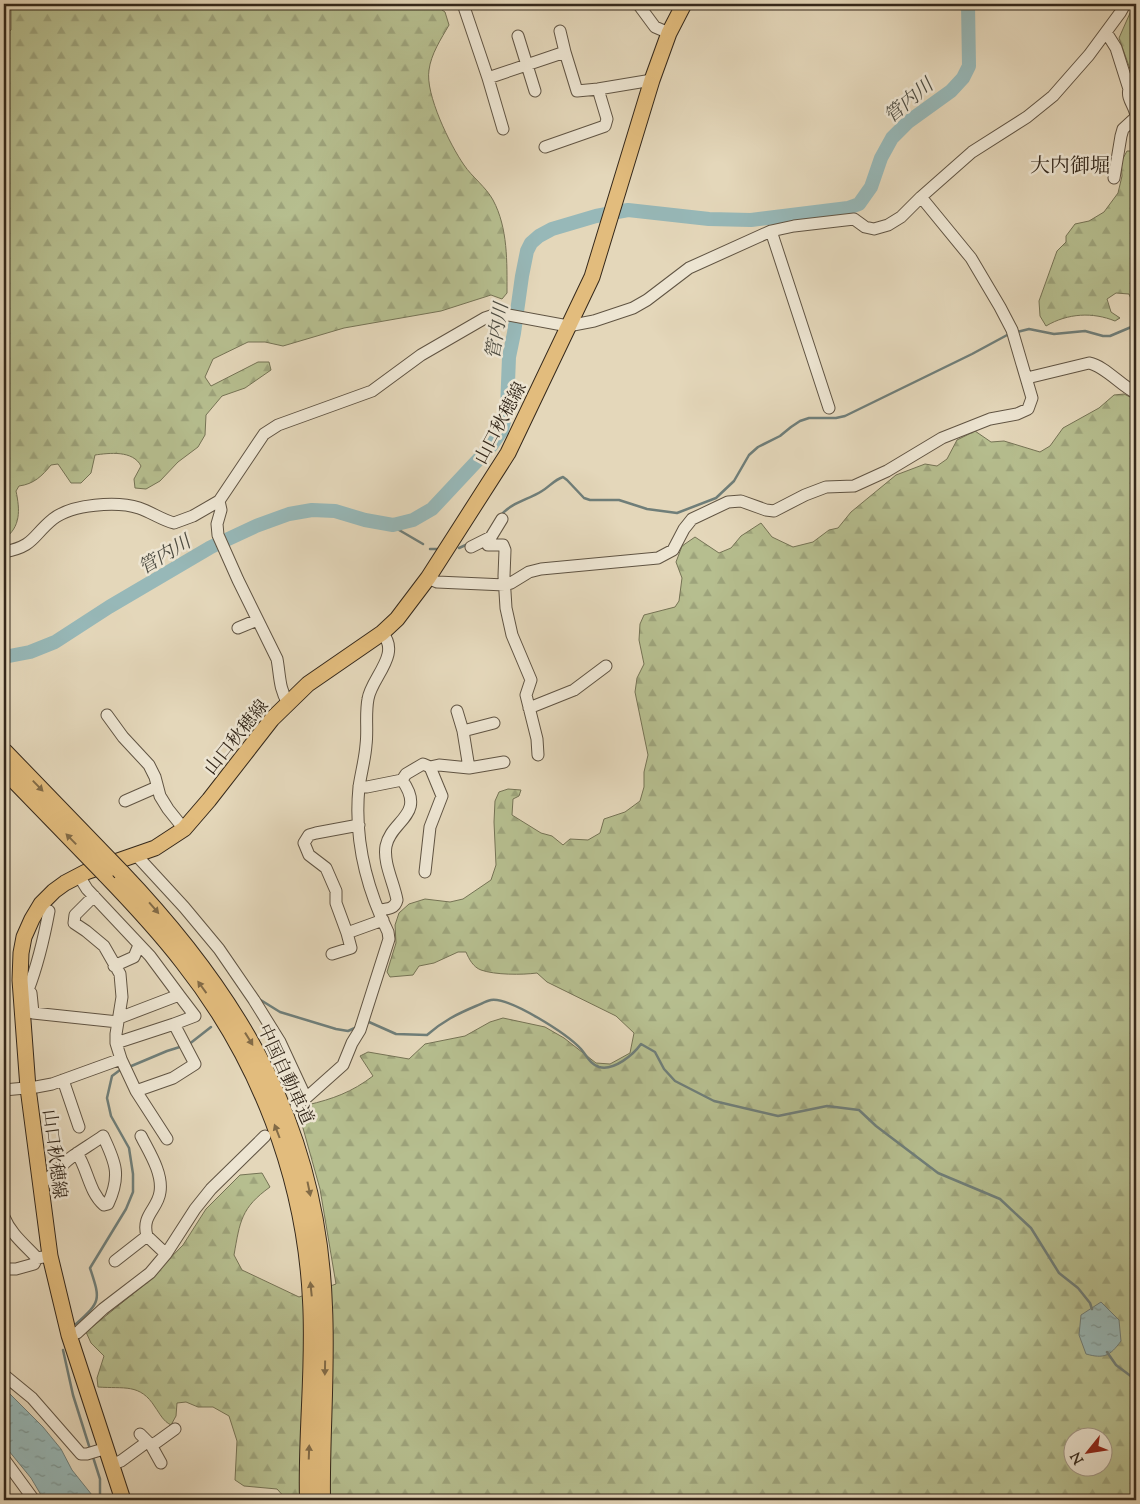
<svg xmlns="http://www.w3.org/2000/svg" width="1140" height="1504" font-family="'Sorts Mill Goudy','Noto Serif JP',serif">
  <style>
    .forest { fill: url(#forest-firs); stroke: #757355; fill-rule: evenodd }
    .water { fill: url(#water-ripples); stroke: #6f7e79 }
    .lines { fill: none; stroke-linecap: round; stroke-linejoin: round }
    .stream { stroke: #6f7e79; stroke-width: 2.5 }
    .river { stroke: #97b8b8; stroke-width: 14 }
    .minor-casing { stroke: #605443; stroke-width: 13 }
    .major-casing { stroke: #34281b; stroke-width: 17 }
    .highway-casing { stroke: #34281b; stroke-width: 18 }
    .minor { stroke: #ede5d2; stroke-width: 11 }
    .major { stroke: #e2bc7d; stroke-width: 15 }
    .highway { stroke: #e2bc7d; stroke-width: 16 }
    .highway-bridge-casing { stroke: #34281b; stroke-width: 18; stroke-linecap: butt }
    .highway-bridge { stroke: #e2bc7d; stroke-width: 16 }
    .oneway { fill: #826b47 }
    .labels { text-anchor: middle; stroke-width: 5; stroke-linejoin: round; paint-order: stroke }
    .street-label { font-size: 18px; fill: #34281b; stroke: #ede5d2 }
    .water-label { font-size: 19px; font-style: italic; fill: #4d4c42; stroke: #ede5d2 }
    .quarter-label { font-size: 20px; fill: #34281b; stroke: #ede5d2 }
  </style>
  <defs>
    <pattern id="forest-firs" width="22" height="20" patternUnits="userSpaceOnUse" patternTransform="scale(1.25)"><rect width="22" height="20" fill="#b6be8f"/><path d="M5 1l3.5 6h-7zM16 11l3.5 6h-7z" fill="#9da37b"/></pattern>
    <pattern id="water-ripples" width="26" height="14" patternUnits="userSpaceOnUse" patternTransform="scale(1.25)"><rect width="26" height="14" fill="#97b8b8"/><path d="M2 4q2-2 4 0t4 0M15 11q2-2 4 0t4 0" fill="none" stroke="#7c9695"/></pattern>
  </defs>
  <rect width="100%" height="100%" fill="#e4d7ba"/>
  <filter id="stains"><feTurbulence type="fractalNoise" baseFrequency=".004" numOctaves="4"/><feColorMatrix values="0 0 0 0 .2 0 0 0 0 .09 0 0 0 0 .02 0 0 0 .5 -.17"/></filter>
  <radialGradient id="worn" r=".72"><stop offset=".6" stop-color="#630" stop-opacity="0"/><stop offset="1" stop-color="#630" stop-opacity=".3"/></radialGradient>
  <path class="forest" d="M11 4H436L435 5 445 12 449 25C441 39 431 54 429 70 425 94 450 145 464 165 472 177 486 187 493 200 508 228 507 262 507 293L502 299 491 295 441 311 344 328 283 346 265 342H248L213 359 205 377 211 386 258 362H269L271 370 245 388 222 396 206 415 205 435 198 447 178 462 160 481 146 489 135 488 134 479 141 466C133 450 109 453 95 455L91 473 81 483H71L58 464 51 465C42 476 34 484 19 486L16 491C20 510 21 527 4 539V34L11 30Z
    M1134 4H1136V69H1130L1119 38Z
    M1127 151H1136V311L1129 294 1116 293 1107 299 1111 312 1120 318 1115 321C1093 312 1068 313 1046 326L1040 316 1039 301 1057 251 1066 242V236L1075 224 1089 221 1104 212 1118 193 1122 176 1121 162Z
    M1124 394 1136 400V1500H287L277 1489 244 1486 235 1480 237 1441 229 1416 213 1407H198L186 1402 177 1403 176 1416 171 1425C163 1421 160 1414 155 1407 140 1383 124 1389 98 1387L97 1378 104 1356 91 1343 86 1332 145 1284 183 1245 206 1209 240 1175 262 1173 270 1187C241 1208 240 1221 234 1255L242 1270 299 1297 336 1284 320 1189 301 1121 307 1105C333 1099 352 1092 373 1076L360 1056 368 1052 409 1059 425 1044 465 1036 490 1022 503 1018 545 1027 564 1038 596 1063 610 1064 630 1053 634 1033 616 1016 547 982 537 973C522 975 495 975 481 970 473 967 469 959 466 952H458L434 963 419 966 413 975 390 977 387 972 396 943 395 925 399 913 409 904 425 899 450 902 463 899 491 880 496 865 494 822 495 801 499 792 508 789 521 790 519 796 513 799 512 815 541 833 552 836 563 845 570 839 588 840 600 833 604 819 625 812 640 801 644 787V772L648 755 635 692 637 678 644 664 639 640 640 624 644 615 675 607 679 601 682 578 676 562 682 546 695 537 719 553 731 548 741 536 761 523 772 537 793 547 813 542 829 530 838 528 851 512 896 475 925 464 937 466 947 459 957 440 975 431 991 442 1004 441 1040 452 1050 446 1063 428 1099 408 1114 395ZM1072 1436H1102V1466H1072Z"/>
  <path class="water" d="M1101 1302 1119 1320 1121 1341C1110 1356 1104 1359 1086 1354L1079 1335 1081 1315Z
    M4 1388 43 1427 61 1449 72 1470 96 1500H44L31 1478 4 1445Z"/>
  <g class="lines">
    <path class="stream" d="M1017 332 1029 329 1054 334 1085 331 1103 336H1110L1136 325
      M500 516C512 502 528 500 542 491 549 487 554 480 563 477L567 480 584 498 590 500H619L647 509 677 513 716 498 734 481 749 455 758 447 780 436 791 427 800 421 809 418H836L845 416 972 354 1009 334
      M393 525 399 530 423 544
      M459 548 468 544
      M430 549H437
      M259 999 280 1012 336 1029 348 1031 357 1027
      M366 1023 369 1022 396 1034 427 1035C443 1021 457 1014 476 1006 481 1004 486 1001 491 1000 510 997 567 1034 581 1049 587 1056 590 1064 599 1067 614 1071 633 1055 641 1044L655 1052 664 1069 675 1081 714 1101 778 1116 827 1106 859 1110 876 1126 938 1173 1000 1199 1031 1228 1059 1273 1078 1288 1090 1303 1092 1309
      M188 1045 211 1027
      M129 1067 167 1051 183 1046
      M76 1324C102 1301 100 1299 90 1268L126 1209 133 1192V1174L129 1148 111 1116 107 1098 112 1076 120 1070
      M63 1350 73 1395 90 1449
      M1107 1352 1116 1365 1136 1380
      M93 1457 100 1479V1500"/>
    <path class="river" d="M4 657 30 652 55 642 109 607 211 547 256 526 289 514 312 510 335 511 365 520 393 525 413 520 432 509 491 446 502 430 507 409 509 357 514 333 522 276 527 251 531 243 539 236 552 229 596 216 628 210 709 219 751 220 848 208 859 204 871 187 881 158 892 138 908 122 951 91 963 78 969 66 968 4"/>
    <g class="minor-casing">
      <path id="minor" d="M463 4 488 78 565 52 577 91 598 89 652 80
        M638 4 655 27 669 33
        M560 31 565 52
        M1106 32 1116 48 1129 89C1126 99 1136 107 1136 117L1123 129 1121 136 1114 178
        M518 36 535 91
        M488 78 503 129
        M545 147 605 126 607 119 598 89
        M771 231 829 408
        M1027 378 1089 363C1105 366 1120 385 1136 393
        M219 501 221 510 217 524 218 535 238 580 277 659C280 675 279 689 288 703
        M487 540 488 545H503L505 550 504 576 506 608 512 635 531 680 526 695 537 739 538 755
        M471 547 491 537 502 519
        M4 552C35 546 32 536 53 519 72 504 117 501 139 508 151 512 162 520 174 523L193 516 219 501 264 434 278 425 372 391 421 355 485 318 497 314H503L568 326 594 321 633 308 647 300 689 268 771 231 794 226 854 219 865 227 874 229 888 225 901 217 921 197 972 152 1027 117 1053 96 1089 55 1120 13 1125 4
        M428 578 437 582 505 585 511 583 529 572 541 569 658 558 673 550 684 529 692 519 728 502 741 501 766 510 774 511 805 495 826 487 854 486 887 471 942 438 990 419 1017 414 1028 409 1032 398 1012 330 1000 307 971 258 921 197
        M238 628 257 620
        M529 708 574 690 606 666
        M457 711 463 731 469 768
        M107 715 123 737 149 765 155 777 160 796 168 809 184 829
        M463 731 494 723
        M359 786 367 787 402 780 406 774 423 764 430 767 439 765 469 768 504 762
        M125 801 157 787
        M359 825 316 833 309 835 304 843 309 855 326 868 336 891V903L347 933 383 920
        M137 856 184 907 219 949 254 1000 280 1042 306 1098
        M425 872 430 827 442 796 430 767
        M79 876 87 889 150 956 179 995 119 1018
        M94 896 75 915 74 923 86 931 104 946 120 974 122 997 116 1034V1043L121 1059
        M379 910C387 909 395 909 397 900 394 883 383 863 386 846 391 820 427 815 402 780
        M332 954 351 948 347 933
        M114 966 134 957 139 945
        M28 990 31 993 33 1013 118 1022
        M22 992 28 990C38 964 44 938 49 911
        M174 1024 195 1016 179 995
        M116 1043 174 1024 195 1064 173 1078 136 1091
        M63 1080 79 1127
        M4 1090 36 1087 52 1084 121 1059 136 1091 167 1139
        M296 1106 306 1098 343 1065 352 1043 360 1030 389 939 388 932C366 887 354 837 359 787 361 773 365 759 366 745 368 730 365 715 368 699 371 678 402 654 382 633
        M141 1136C149 1152 163 1173 160 1192 158 1209 141 1215 147 1236
        M40 1184C53 1176 62 1164 73 1156 83 1149 93 1143 103 1136 116 1163 121 1176 108 1204L104 1205C89 1192 88 1170 77 1153
        M4 1217C11 1234 24 1244 37 1258L50 1256
        M115 1261 147 1236 166 1254
        M4 1269H16L34 1264 37 1258
        M69 1335 77 1333 103 1309 150 1273 166 1254 195 1209 211 1189 265 1136
        M4 1375 32 1398 81 1454H87L107 1448
        M140 1434 151 1445 161 1463
        M151 1445 157 1442 175 1429
        M4 1459 34 1500
        M113 1464 121 1461 147 1442"/>
    </g>
    <g class="major-casing">
      <path id="major" d="M123 1500 69 1335 50 1256 28 1088 20 980 21 953 24 937 32 919 41 904 54 891 65 883 86 872 155 848 184 829 209 800 272 719 308 684 382 633 397 619 428 578 508 453 592 277 652 80 669 33 684 4"/>
    </g>
    <g class="highway-casing">
      <path id="highway" d="M121 872C241 998 318 1128 324 1307 327 1371 321 1436 322 1500
        M105 874C132 902 159 931 183 962 259 1058 305 1177 311 1300 315 1367 306 1433 308 1500"/>
    </g>
    <use href="#minor" class="minor"/>
    <use href="#major" class="major"/>
    <use href="#highway" class="highway"/>
    <g class="highway-bridge-casing">
      <path id="highway-bridge" d="M4 751 121 872
        M4 770 105 874"/>
    </g>
    <use href="#highway-bridge" class="highway-bridge"/>
  </g>
  <defs><path id="oneway-solid" d="M-6-.8H1V-3.2L6.5 0L1 3.2V.8H-6Z" transform="scale(1.25)"/></defs>
  <g class="oneway">
    <use href="#oneway-solid" transform="translate(38 786) rotate(46)"/>
    <use href="#oneway-solid" transform="translate(71 839) rotate(-134)"/>
    <use href="#oneway-solid" transform="translate(154 908) rotate(49)"/>
    <use href="#oneway-solid" transform="translate(202 987) rotate(-126)"/>
    <use href="#oneway-solid" transform="translate(249 1039) rotate(58)"/>
    <use href="#oneway-solid" transform="translate(277 1131) rotate(-111)"/>
    <use href="#oneway-solid" transform="translate(309 1189) rotate(78)"/>
    <use href="#oneway-solid" transform="translate(311 1289) rotate(-96)"/>
    <use href="#oneway-solid" transform="translate(325 1368) rotate(91)"/>
    <use href="#oneway-solid" transform="translate(309 1452) rotate(-88)"/>
  </g>
  <g class="labels">
    <g class="street-label">
      <text transform="translate(500 423) rotate(-62)" y="6">山口秋穂線</text>
      <text transform="translate(236 737) rotate(-51)" y="6">山口秋穂線</text>
      <text transform="translate(286 1074) rotate(65)" y="6">中国自動車道</text>
      <text transform="translate(55 1154) rotate(83)" y="6">山口秋穂線</text>
    </g>
    <g class="water-label">
      <text transform="translate(908 100) rotate(-40)" y="7">管内川</text>
      <text transform="translate(496 331) rotate(-81)" y="7">管内川</text>
      <text transform="translate(164 554) rotate(-31)" y="7">管内川</text>
    </g>
    <g class="quarter-label">
      <text x="1070" y="172">大内御堀</text>
    </g>
  </g>
  <rect width="1140" height="1504" fill="none" stroke="#e4d7ba" stroke-width="20"/>
  <rect x="5" y="5" width="1130" height="1494" fill="none" stroke="#34281b" stroke-width="2.5"/>
  <rect x="10" y="10" width="1120" height="1484" fill="none" stroke="#34281b"/>
  <g transform="translate(1088 1452) rotate(240)"><circle r="24" fill="#ede5d2" stroke="#a39989"/>
  <path d="M0-4L9 19L0 12L-9 19Z" fill="#8f2418"/>
  <text y="-8" font-size="14" font-weight="bold" text-anchor="middle" fill="#34281b">N</text>
  </g>
  <rect width="100%" height="100%" filter="url(#stains)"/>
  <rect width="100%" height="100%" fill="url(#worn)"/>
</svg>
